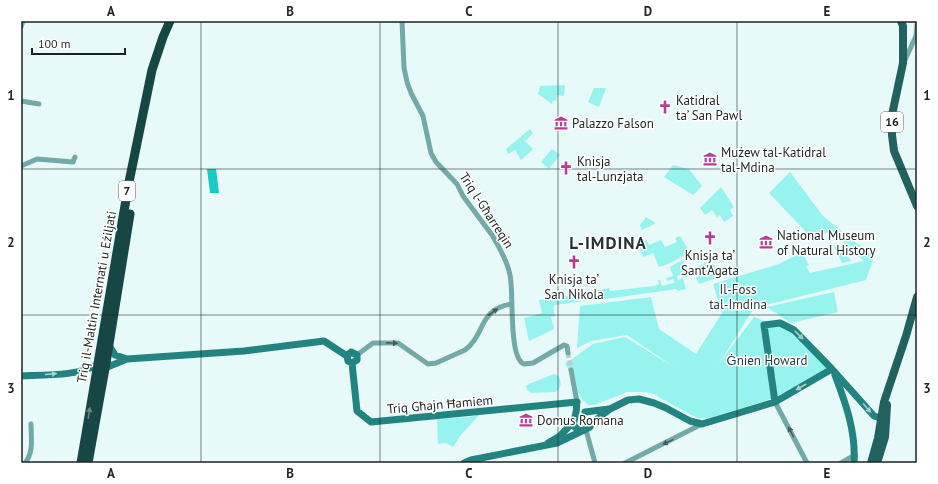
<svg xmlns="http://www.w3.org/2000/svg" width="938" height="484" font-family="'PT Sans',sans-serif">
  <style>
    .green { fill: #97f3ee }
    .water { fill: #1acac5 }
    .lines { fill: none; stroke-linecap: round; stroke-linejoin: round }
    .street-tunnel { stroke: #bececd; stroke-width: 5; stroke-dasharray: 5 2.5; stroke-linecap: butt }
    .street { stroke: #73a9a6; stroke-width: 5 }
    .secondary { stroke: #228480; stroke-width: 7 }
    .primary { stroke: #21625f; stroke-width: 8 }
    .highway { stroke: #174745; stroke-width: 9 }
    .oneway { fill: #435f5d }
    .oneway2 { fill: #a7cecc }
    .oneway3 { fill: #688786 }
    .grid { fill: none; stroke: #1c2322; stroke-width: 1; stroke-opacity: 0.55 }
    .labels { text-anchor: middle; stroke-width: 3; stroke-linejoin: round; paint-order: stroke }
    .shield { fill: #fff; stroke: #606564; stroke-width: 1 }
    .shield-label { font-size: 12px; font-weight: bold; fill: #1c2322 }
    .poi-label { font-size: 13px; fill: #1c2322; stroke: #fff; text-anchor: start }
    .street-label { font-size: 13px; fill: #1c2322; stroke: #fff }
    .park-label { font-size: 13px; fill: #243e3c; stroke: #fff }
    .district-label { font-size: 17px; font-weight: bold; letter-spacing: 1px; fill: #253332; stroke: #fff }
    .neatline { fill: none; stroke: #1c2322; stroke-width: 1.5 }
    .grid-label { font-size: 13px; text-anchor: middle; font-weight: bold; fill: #1c2322 }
  </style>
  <rect width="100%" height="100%" fill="#e7f9f8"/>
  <path class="green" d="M565 85 564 96 557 95 556 101 553 100 552 104 538 94 540 86Z
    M594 88H606L599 107 588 102Z
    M530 129 533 133 525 141 533 149 521 160 515 150 508 154 506 149Z
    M552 149 560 155 549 169 541 162Z
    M673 165 689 169 702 186 693 195 664 177Z
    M790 172 823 216 874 257 866 280 754 308 718 365 754 317 792 332 830 369 771 399 709 418H697L662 399 654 394 646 392H627L594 405H588L582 399 578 392 573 370H569L565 364 593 344 625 337 674 367 627 335 591 341 577 348 580 306 651 297 659 329 696 354 722 313 713 284 779 264 802 252 809 265 806 267 810 273 864 261 831 232 810 236 769 193Z
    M721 187 734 207 730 210 733 216 724 222 720 215 717 217 712 210 705 215 700 208Z
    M646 217 656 223 642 230 640 225Z
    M680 236 690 252 668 264 659 267 653 253 643 257 638 244 647 240 649 245 661 240 665 247 677 242 675 238Z
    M833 245H834L850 259 851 261 842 263Z
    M682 260 688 272 708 261 711 266 714 264 719 277 699 284 694 273 684 278 682 274 677 276 678 280 683 278 686 289 678 291 676 289 606 299 604 298 555 305 553 307 555 316 551 317 554 329 529 341 524 318 542 313 539 300 573 295 609 288 610 291 654 286 659 284 658 280H660L662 286 674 283V279L667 281 666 278 673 276 670 267Z
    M834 292 838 312 791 323 767 307Z
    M554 374 558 376C562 381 562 389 555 392L531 393 527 390 526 386 529 384Z
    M480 414 460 436 453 447 446 443 438 444 437 419 470 417Z"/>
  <path class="water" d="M207 169H216L219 193H210Z"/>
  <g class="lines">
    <path class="street-tunnel" d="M568 353 571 370"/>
    <path class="street" d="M402 21 404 68 407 82 411 93 423 116 431 153 436 162 457 184 463 196 492 235C498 245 508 264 510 275 514 291 508 358 524 364L533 363 564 345 567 346 568 353
      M21 27 23 21
      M905 60 916 36 917 24
      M21 101 39 104
      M21 166 37 159 73 162 75 157
      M357 355 373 343H398L428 364 436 363 465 350C486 334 478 309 512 304
      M571 370 577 402
      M775 402 807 463
      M586 430 595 463
      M25 463C34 452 31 438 31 424
      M625 463 702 424
      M841 463 855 455"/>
    <path class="secondary" d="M108 344 115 355 127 359
      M347 356 351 352 357 355V360L352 363
      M352 363 357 411 371 422 577 402
      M105 368 127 359 244 351 324 341 347 356 348 361 352 363
      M835 375C846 404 856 432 854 463
      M21 376C42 375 82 376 98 364
      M577 402C576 406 577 409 576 412 575 421 569 427 582 431L590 427 592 423 610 409 628 400 639 399 654 403 666 408 690 421 702 424 775 402 832 369
      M775 402 764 325 780 323 794 330 832 369 874 416 880 418
      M585 412 609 409
      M548 443 560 436 573 422
      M464 463 471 460 557 443 582 431"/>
    <path class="primary" d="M901 21 903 26V63L892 115V135L894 151 917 206
      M871 463 878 438 884 402 906 336 917 297
      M877 463 885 437 887 405"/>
    <path class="highway" d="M81 463 129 182 152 70 163 37 170 21
      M88 463 106 363 130 214"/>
  </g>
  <defs><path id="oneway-solid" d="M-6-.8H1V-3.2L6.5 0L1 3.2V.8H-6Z"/></defs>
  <g class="oneway">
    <use href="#oneway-solid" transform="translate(493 312) rotate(-34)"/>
    <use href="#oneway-solid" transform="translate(392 343) rotate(2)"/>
    <use href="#oneway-solid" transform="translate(791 432) rotate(-118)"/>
    <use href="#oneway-solid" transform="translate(668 442) rotate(154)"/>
  </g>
  <g class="oneway2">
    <use href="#oneway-solid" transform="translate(799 335) rotate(45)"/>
    <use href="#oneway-solid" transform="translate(51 374) rotate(-5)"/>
    <use href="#oneway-solid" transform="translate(801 387) rotate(150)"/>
    <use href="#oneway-solid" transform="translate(867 408) rotate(49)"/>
  </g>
  <use class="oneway3" href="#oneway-solid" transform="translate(89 413) rotate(-81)"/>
  <path class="grid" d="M201 21V463M380 21V463M558 21V463M737 21V463M21 169H917M21 315H917"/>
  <defs>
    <g id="church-bare" transform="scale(1.08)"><path d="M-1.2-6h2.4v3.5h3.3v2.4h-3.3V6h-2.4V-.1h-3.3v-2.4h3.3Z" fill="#b53d92" stroke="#fff" stroke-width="2.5" paint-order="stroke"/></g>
    <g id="museum-bare" transform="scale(1.08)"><path d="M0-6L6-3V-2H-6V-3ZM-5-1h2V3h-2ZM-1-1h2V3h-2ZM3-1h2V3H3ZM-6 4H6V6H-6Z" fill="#b53d92" stroke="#fff" stroke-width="2.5" paint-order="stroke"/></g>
  </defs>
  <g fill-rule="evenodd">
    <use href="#church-bare" x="665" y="107"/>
    <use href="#museum-bare" x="561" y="123"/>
    <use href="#museum-bare" x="710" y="159"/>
    <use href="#church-bare" x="566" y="168"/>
    <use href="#church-bare" x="710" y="238"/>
    <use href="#museum-bare" x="766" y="242"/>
    <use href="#church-bare" x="574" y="262"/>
    <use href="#museum-bare" x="526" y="420"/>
  </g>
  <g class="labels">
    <g class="shield">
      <rect x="881" y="112" width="22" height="20" rx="3"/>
      <rect x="119" y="181" width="16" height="20" rx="3"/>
    </g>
    <g class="shield-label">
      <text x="892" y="126">16</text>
      <text x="127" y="195">7</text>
    </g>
    <g class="poi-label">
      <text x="676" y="105">Katidral<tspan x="676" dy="15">ta’ San Pawl</tspan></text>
      <text x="572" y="128">Palazzo Falson</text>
      <text x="721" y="157">Mużew tal-Katidral<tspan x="721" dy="15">tal-Mdina</tspan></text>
      <text x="577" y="166">Knisja<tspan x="577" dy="15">tal-Lunzjata</tspan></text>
      <text x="777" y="240">National Museum<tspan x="777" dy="15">of Natural History</tspan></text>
      <text x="710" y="260" text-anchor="middle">Knisja ta’<tspan x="710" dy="15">Sant'Agata</tspan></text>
      <text x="574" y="284" text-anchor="middle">Knisja ta’<tspan x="574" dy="15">San Nikola</tspan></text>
      <text x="537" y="425">Domus Romana</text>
    </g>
    <g class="street-label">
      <text transform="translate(487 210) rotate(57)" y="5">Triq l-Għarreqin</text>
      <text transform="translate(96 297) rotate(-80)" y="5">Triq il-Maltin Internati u Eżiljati</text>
      <text transform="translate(440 404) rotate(-5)" y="5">Triq Għajn Ħamiem</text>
    </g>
    <g class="park-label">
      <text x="738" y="294">Il-Foss<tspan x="738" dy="15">tal-Imdina</tspan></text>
      <text x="767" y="365">Ġnien Howard</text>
    </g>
    <g class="district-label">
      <text x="608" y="249">L-IMDINA</text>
    </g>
  </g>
  <rect width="938" height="484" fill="none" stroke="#ffffff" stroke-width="44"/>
  <path d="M32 48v6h93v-6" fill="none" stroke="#1c2322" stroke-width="2"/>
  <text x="38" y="48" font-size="12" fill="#1c2322" stroke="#ffffff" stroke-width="3" paint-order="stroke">100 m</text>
  <rect x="22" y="22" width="894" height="440" class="neatline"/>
  <g class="grid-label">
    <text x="111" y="16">A</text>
    <text x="290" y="16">B</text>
    <text x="469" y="16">C</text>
    <text x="648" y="16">D</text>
    <text x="827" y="16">E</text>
    <text x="11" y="100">1</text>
    <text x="927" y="100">1</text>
    <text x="11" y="247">2</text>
    <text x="927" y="247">2</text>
    <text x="11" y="393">3</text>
    <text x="927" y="393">3</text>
    <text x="111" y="478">A</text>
    <text x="290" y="478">B</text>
    <text x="469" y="478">C</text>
    <text x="648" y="478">D</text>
    <text x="827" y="478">E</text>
  </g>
</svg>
